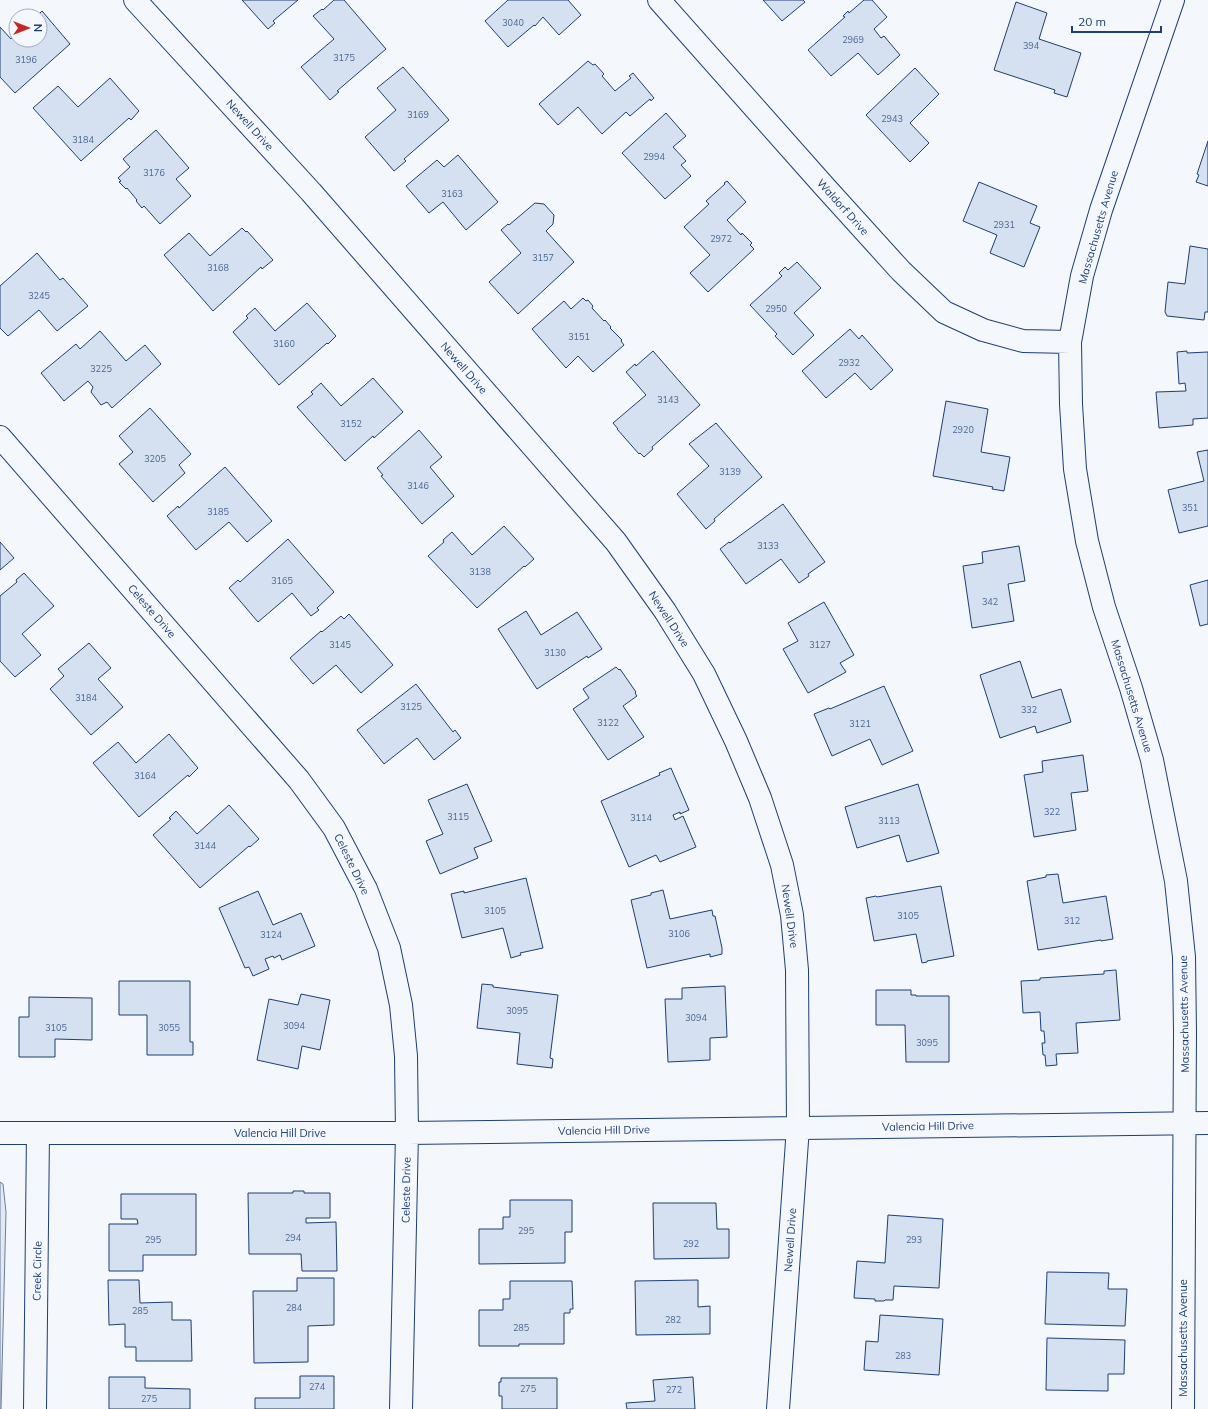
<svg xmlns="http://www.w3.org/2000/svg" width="1208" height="1409" font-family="Mulish,sans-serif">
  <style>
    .green { fill: #e3e9f0; stroke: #687fa3 }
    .building { fill: #d5e0f0; stroke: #1d3f73 }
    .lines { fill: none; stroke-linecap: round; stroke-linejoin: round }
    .minor-casing { stroke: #1d3f73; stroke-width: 24 }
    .minor { stroke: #f4f7fb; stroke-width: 22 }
    .labels { text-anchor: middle; stroke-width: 3; stroke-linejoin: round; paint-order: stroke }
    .number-label { font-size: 9px; fill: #4b6792 }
    .street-label { font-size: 11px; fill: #1d3f73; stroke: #f4f7fb }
  </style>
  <rect width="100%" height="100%" fill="#f4f7fb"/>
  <path class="green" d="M0 1182 3 1184 6 1212 1 1409H0Z"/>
  <path class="building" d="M242 0H298L273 21 275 23 268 29Z
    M334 0H344L386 49 337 91 339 92 330 100 301 67 334 39 313 16 322 9 323 10Z
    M508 0H568L581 15 559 35 543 17 535 26 534 25 508 47 485 21Z
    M763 0H803L805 2 782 21Z
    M864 0H872L887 17 874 29 881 38 884 36 900 55 878 75 858 53 831 76 808 50 845 17 843 16 848 11 849 13Z
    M1016 2 1047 13 1039 39 1081 53 1067 97 1054 93 1055 90 994 70Z
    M42 11 70 44 15 93 0 77V27L11 39 16 34V40H40V16H37Z
    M588 61 593 65 595 64 604 74 602 76 615 91 631 78 629 76 633 73 654 98 651 101 650 99 630 116 626 112 602 134 578 107 558 125 539 104Z
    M403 67 449 120 404 159 406 161 394 171 365 137 396 110 377 88Z
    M915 68 939 94 910 123 929 143 910 162 866 115Z
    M110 78 139 111 131 120 129 118 81 161 33 108 58 86 78 107Z
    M666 113 686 136 673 147 686 161 681 165 691 176 665 199 622 153Z
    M156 130 189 168 176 179 191 196 160 224 144 206 142 208 136 201 137 200 127 188 126 189 119 182 121 181 118 178 130 167 123 159Z
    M1208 141V186L1196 182 1199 175 1197 174Z
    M458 155 498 202 466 230 443 202 429 213 406 186 437 160 444 167Z
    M727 181 746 202 727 220 741 235 742 233 752 243 750 245 754 249 708 292 690 273 710 255 684 227 709 204 706 201 725 184 724 183Z
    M979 182 1037 206 1030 223 1040 227 1024 267 990 253 997 235 963 221Z
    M535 203 544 204 554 215 553 224 546 231 574 262 518 314 489 282 521 253 501 230 508 224 509 225Z
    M242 228 246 232 247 231 273 260 262 269 261 267 213 311 164 255 189 233 210 256Z
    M1190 246 1208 249V312H1205L1204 320 1167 316 1165 312 1168 282 1185 284Z
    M37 253 60 280 63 278 88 306 57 331 39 310 8 336 0 328V286Z
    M797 262 821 288 794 313 814 335 793 355 775 336 777 334 750 305 782 276 779 273 785 267 788 270Z
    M583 298 586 301 588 300 593 306 592 308 604 321 605 320 611 327 610 328 622 340 621 341 624 345 593 372 578 356 566 368 532 329 564 301 571 309Z
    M307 303 336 336 328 344 327 343 279 385 233 332 248 318 246 316 255 308 275 331Z
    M850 329 859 339 862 335 893 370 871 390 855 373 826 398 802 371Z
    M100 331 126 361 145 345 161 364 112 408 107 402 101 405 91 392 93 387 88 381 64 401 41 373 76 344 80 349Z
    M653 351 700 405 652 447 653 449 644 457 640 453 639 454 617 429H618L613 423 646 395 626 372 635 364 636 366Z
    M1187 351V353L1208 352V418L1193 419V425L1159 428 1156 392 1186 391 1185 383 1179 384 1177 352Z
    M373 378 403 412 374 438 373 436 345 461 297 407 313 394 311 392 321 383 341 406Z
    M946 401 988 409 981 452 1010 457 1004 491 992 489 993 487 933 476Z
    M150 408 191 454 179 465 185 473 153 502 119 464 133 452 119 436Z
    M716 423 762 477 714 519 715 521 706 529 677 494 709 466 689 444Z
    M419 430 442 457 430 467 454 496 422 524 381 476 383 475 377 468Z
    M1208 450V526L1179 533 1168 490 1204 481 1197 452Z
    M225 467 272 521 247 542 229 522 196 550 167 516 178 506 179 508Z
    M783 504 825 562 808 574 809 576 799 583 781 559 746 584 720 549 729 542 730 543Z
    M504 526 534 559 525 567 524 566 477 608 428 556 444 542 443 540 452 532 472 555Z
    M288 539 334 592 317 608 319 610 311 616 292 593 258 622 229 588 238 580 240 582Z
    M0 542 14 558 0 570Z
    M1019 546 1025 581 1008 584 1014 621 972 628 963 566 983 563 982 552Z
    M24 573 54 606 22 634 41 655 15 677 0 661V596L17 582 16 580Z
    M1208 580V624L1200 626 1190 585Z
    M824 602 854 655 840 663 846 672 808 693 783 649 798 641 788 623Z
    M526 611 541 635 577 612 602 649 588 658 587 656 537 689 498 629Z
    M349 614 393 665 361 693 336 665 313 684 290 658 321 631 322 632 341 616 344 619Z
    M89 643 111 668 98 679 123 707 91 735 50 689 64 676 58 669Z
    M1020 661 1032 698 1061 689 1071 722 1037 733 1035 726 1000 738 980 675Z
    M616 667 619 670 620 669 636 692 635 693 637 696 623 706 644 737 608 760 573 709 589 698 583 689Z
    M416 684 453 732 455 730 461 738 434 760 417 738 384 764 357 730Z
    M884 686 913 751 882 765 870 739 832 756 814 714 829 708 830 709Z
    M169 734 198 768 189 777 188 775 139 817 93 763 118 742 136 763Z
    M1083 755 1088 791 1071 793 1076 830 1034 837 1024 775 1043 772 1042 761Z
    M671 768 689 810 680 814V812L673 815 675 820 683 816 696 847 660 862 656 855 629 867 601 801 660 775 659 773Z
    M467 784 492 841 474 848 478 858 440 874 426 841 443 834 428 800Z
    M918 784 939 853 907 862 899 835 857 848 845 807Z
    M229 805 259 839 250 847 249 846 200 888 153 835 171 819 169 818 176 811 197 834Z
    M1058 874 1063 903 1106 896 1113 939 1101 941V940L1038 950 1027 881 1046 877V875Z
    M526 878 543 948 520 953 521 955 511 958 503 928 462 938 451 894 464 891V893Z
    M941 886 954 956 927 961V962L922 963 916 934 874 941 866 898 876 896 877 897Z
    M663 890 670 919 712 910 713 916H715L722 948V954L710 957V954L647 968 631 900 651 895V893Z
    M258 891 273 925 301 913 315 946 282 960 280 955 274 958 273 956 265 959 269 969 253 976 249 967 245 968 219 908Z
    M1116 970 1120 1020 1076 1023 1078 1053 1056 1054 1057 1065 1046 1066 1045 1055H1043L1042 1043H1045L1044 1031H1041L1040 1012 1023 1013 1021 981 1040 980V978L1104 974V971Z
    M119 981H190V1042H193V1055H147V1015H119Z
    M482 984 493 985V987L558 995 550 1058 553 1059 552 1068 517 1064 520 1033 477 1028Z
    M725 986 727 1037 710 1038V1060L668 1062 665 999H682V988Z
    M876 990H911V995H916V996H949V1062H906L905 1025H876Z
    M301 994 330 1000 320 1050 302 1046 298 1069 257 1060 269 999 298 1005Z
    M29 997 92 998V1040L55 1039V1057H19V1017H29Z
    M293 1191H304V1193H330V1218H306V1223L336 1222 337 1271H302L301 1254H249L248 1193H293Z
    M121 1194H196V1255H143V1271H109V1224H138L137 1219H121Z
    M510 1200H572V1232H565V1263L479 1264V1229H503V1217H510Z
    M653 1203H716L717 1229H729V1258L654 1259Z
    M888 1215 943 1219 939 1288 894 1286 893 1300H885L884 1301H875V1299L854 1298 857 1261 885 1263Z
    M1047 1272 1109 1273 1108 1289H1127L1125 1326 1045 1324Z
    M297 1278H334V1325L308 1326V1362L254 1363 253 1291H297Z
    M108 1280H139L140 1303 172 1302V1320H191L192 1361H136V1347H125V1324L109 1325Z
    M698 1280V1307L710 1306V1334L636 1335 635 1281Z
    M510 1281H572L573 1309H570V1313H564V1344H519V1346H479V1310H503V1299H510Z
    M880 1315 943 1319 939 1375 864 1370 866 1341 878 1342Z
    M1047 1338 1125 1340 1124 1374H1108V1391L1046 1390Z
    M300 1376H334V1409H255V1398H300Z
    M109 1377H145V1388L190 1389V1409H109Z
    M693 1377 695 1409H627L626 1403 655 1401 653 1380Z
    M501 1378H557V1409H502V1396H499V1382H501Z"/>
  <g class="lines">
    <g class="minor-casing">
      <path id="minor" d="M135 0 311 192 616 542 665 611 704 674 736 741 760 798 782 865 792 915 797 970 798 1127 778 1409
        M659 0 824 186 901 271 944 312 983 330 1023 341 1070 342
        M1173 0 1101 210 1082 276 1070 342 1071 404 1075 469 1087 541 1104 607 1131 688 1152 760 1176 881 1184 957 1185 1032 1183 1409
        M0 437 299 780 334 828 366 889 389 948 401 1005 406 1056 407 1133 401 1409
        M0 1133H407L1208 1123
        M35 1409 38 1133"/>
    </g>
    <use href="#minor" class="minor"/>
  </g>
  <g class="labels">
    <g class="number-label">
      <text x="513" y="26">3040</text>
      <text x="853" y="43">2969</text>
      <text x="1031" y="49">394</text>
      <text x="344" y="61">3175</text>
      <text x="26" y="63">3196</text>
      <text x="418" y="118">3169</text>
      <text x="892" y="122">2943</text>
      <text x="83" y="143">3184</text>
      <text x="654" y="160">2994</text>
      <text x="154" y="176">3176</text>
      <text x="452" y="197">3163</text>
      <text x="1004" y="228">2931</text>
      <text x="721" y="242">2972</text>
      <text x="543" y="261">3157</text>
      <text x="218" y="271">3168</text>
      <text x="39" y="299">3245</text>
      <text x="776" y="312">2950</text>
      <text x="579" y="340">3151</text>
      <text x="284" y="347">3160</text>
      <text x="849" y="366">2932</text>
      <text x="101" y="372">3225</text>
      <text x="668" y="403">3143</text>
      <text x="351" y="427">3152</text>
      <text x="963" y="433">2920</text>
      <text x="155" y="462">3205</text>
      <text x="730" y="475">3139</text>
      <text x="418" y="489">3146</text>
      <text x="1190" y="511">351</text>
      <text x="218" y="515">3185</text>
      <text x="768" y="549">3133</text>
      <text x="480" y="575">3138</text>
      <text x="282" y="584">3165</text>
      <text x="990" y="605">342</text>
      <text x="340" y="648">3145</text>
      <text x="820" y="648">3127</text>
      <text x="555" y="656">3130</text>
      <text x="86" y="701">3184</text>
      <text x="411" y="710">3125</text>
      <text x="1029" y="713">332</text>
      <text x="608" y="726">3122</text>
      <text x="860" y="727">3121</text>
      <text x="145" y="779">3164</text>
      <text x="1052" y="815">322</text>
      <text x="458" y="820">3115</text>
      <text x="641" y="821">3114</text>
      <text x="889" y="824">3113</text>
      <text x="205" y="849">3144</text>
      <text x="495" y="914">3105</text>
      <text x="908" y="919">3105</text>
      <text x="1072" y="924">312</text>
      <text x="679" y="937">3106</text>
      <text x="271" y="938">3124</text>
      <text x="517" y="1014">3095</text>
      <text x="696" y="1021">3094</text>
      <text x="294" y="1029">3094</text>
      <text x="56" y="1031">3105</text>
      <text x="169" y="1031">3055</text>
      <text x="927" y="1046">3095</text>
      <text x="526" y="1234">295</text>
      <text x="293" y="1241">294</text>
      <text x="153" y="1243">295</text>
      <text x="914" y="1243">293</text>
      <text x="691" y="1247">292</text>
      <text x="294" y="1311">284</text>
      <text x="140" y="1314">285</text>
      <text x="673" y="1323">282</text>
      <text x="521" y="1331">285</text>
      <text x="903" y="1359">283</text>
      <text x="317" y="1390">274</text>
      <text x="528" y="1392">275</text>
      <text x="674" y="1393">272</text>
      <text x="149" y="1402">275</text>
    </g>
    <g class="street-label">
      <text transform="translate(250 125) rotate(48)" y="4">Newell Drive</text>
      <text transform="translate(843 207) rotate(48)" y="4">Waldorf Drive</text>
      <text transform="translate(1098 227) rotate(-74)" y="4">Massachusetts Avenue</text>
      <text transform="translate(464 368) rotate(49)" y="4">Newell Drive</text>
      <text transform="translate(152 611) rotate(49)" y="4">Celeste Drive</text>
      <text transform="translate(669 619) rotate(57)" y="4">Newell Drive</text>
      <text transform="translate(1132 696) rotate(73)" y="4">Massachusetts Avenue</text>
      <text transform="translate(352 864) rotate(64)" y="4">Celeste Drive</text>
      <text transform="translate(790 916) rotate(82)" y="4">Newell Drive</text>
      <text transform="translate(1184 1014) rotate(-91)" y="4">Massachusetts Avenue</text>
      <text transform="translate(928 1126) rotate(-1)" y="4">Valencia Hill Drive</text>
      <text transform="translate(604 1130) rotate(-1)" y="4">Valencia Hill Drive</text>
      <text x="280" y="1137">Valencia Hill Drive</text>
      <text transform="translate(406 1190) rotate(-89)" y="4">Celeste Drive</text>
      <text transform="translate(790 1240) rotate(-86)" y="4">Newell Drive</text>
      <text transform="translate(37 1271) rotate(-89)" y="4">Creek Circle</text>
      <text transform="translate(1183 1338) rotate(-90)" y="4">Massachusetts Avenue</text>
    </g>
  </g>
  <g transform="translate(28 28) rotate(90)"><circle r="19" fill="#f4f7fb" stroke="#9eadc5"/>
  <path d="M0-3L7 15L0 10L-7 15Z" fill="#c62828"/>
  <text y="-6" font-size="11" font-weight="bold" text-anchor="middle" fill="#1d3f73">N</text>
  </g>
  <path d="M1072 26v6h89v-6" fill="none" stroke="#1d3f73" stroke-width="2"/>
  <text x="1078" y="26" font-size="12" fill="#1d3f73" stroke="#f4f7fb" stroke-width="3" paint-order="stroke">20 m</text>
</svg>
